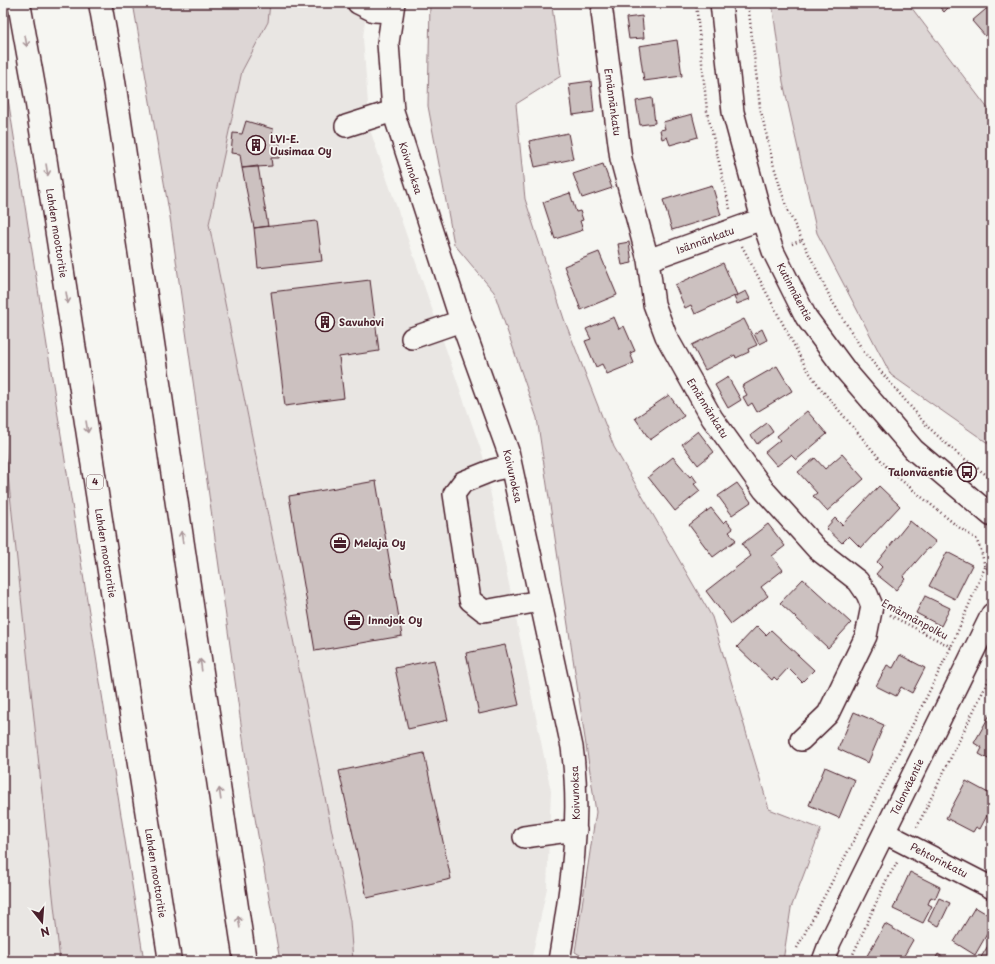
<svg xmlns="http://www.w3.org/2000/svg" width="995" height="964" font-family="'Playpen Sans',sans-serif">
  <style>
    .built { fill: #e9e6e3 }
    .green { fill: #ddd6d5; stroke: #947a80 }
    .building { fill: #ccc1c0; stroke: #4a1f2b }
    .lines { fill: none; stroke-linecap: round; stroke-linejoin: round }
    .minor-casing { stroke: #4a1f2b; stroke-width: 24 }
    .highway-casing { stroke: #4a1f2b; stroke-width: 25 }
    .path { stroke: #4a1f2b; stroke-width: 2.5; stroke-dasharray: 1 3; stroke-linecap: butt }
    .minor { stroke: #f6f6f2; stroke-width: 21 }
    .highway { stroke: #f6f6f2; stroke-width: 22 }
    .oneway { stroke: #a99598 }
    .labels { text-anchor: middle; stroke-width: 3.5; stroke-linejoin: round; paint-order: stroke }
    .shield { fill: #f6f6f2; stroke: #7e6067; stroke-width: 1 }
    .shield-label { font-size: 9px; font-weight: bold; fill: #4a1f2b }
    .street-label { font-size: 10px; fill: #4a1f2b; stroke: #f6f6f2 }
    .poi-label { font-size: 10px; font-weight: bold; fill: #4a1f2b; stroke: #f6f6f2; text-anchor: start }
  </style>
  <rect width="100%" height="100%" fill="#f6f6f2"/>
  <filter id="ink" filterUnits="userSpaceOnUse"><feTurbulence type="fractalNoise" baseFrequency=".025" numOctaves="2"/><feDisplacementMap in="SourceGraphic" scale="8" xChannelSelector="R" yChannelSelector="G"/><feConvolveMatrix kernelMatrix="1 2 1 2 8 2 1 2 1" color-interpolation-filters="sRGB"/></filter>
  <g filter="url(#ink)">
    <path class="built" d="M270 3H367L363 38 370 130 483 456 551 791 547 888 531 961H353L350 921 209 223 242 71 268 23Z
      M3 429 60 961H3Z"/>
    <path class="green" d="M133 3H270L268 22 242 71 209 224 350 921 353 961H280L251 795 170 217Z
      M430 3H560L552 6 561 76 516 104 525 199 564 319 614 447 712 617 769 809 821 829 791 908 783 961H590L575 952 596 812 537 418 494 292 454 244 428 106Z
      M772 3H908L992 114V446L891 375 817 233 783 82Z
      M3 74 9 105 144 961H60L3 429Z"/>
    <path class="building" d="M936 3H953L944 12Z
      M992 4V32L986 37 972 21Z
      M642 16 644 38 629 39 626 18Z
      M677 40 682 76 644 81 639 46Z
      M591 81 594 112 573 115 569 84Z
      M652 98 655 123 640 125 636 101Z
      M692 114 698 137 670 145 667 137 662 139 660 130 665 129 663 122Z
      M246 121 273 129 272 137H280L279 158H271L272 166 242 168 240 154 231 153 233 133 242 134Z
      M568 133 573 159 535 167 529 141Z
      M603 164 612 188 582 198 573 174Z
      M258 166 268 226 254 228 242 168Z
      M712 185 721 215 672 230 663 200Z
      M570 193 576 212 580 211 583 220 580 221 583 230 555 239 543 202Z
      M317 221 322 261 258 268 254 228Z
      M629 242 632 263 622 265 618 244Z
      M599 252 617 295 581 310 564 266Z
      M723 263 737 295 695 314 691 305 685 308 675 285Z
      M370 280 379 351 339 357 344 398 285 406 271 292Z
      M746 291 750 299 737 304 734 297Z
      M614 317 619 329 624 326 635 351 630 353 634 363 607 374 602 364 596 367 585 341 591 339 586 329Z
      M744 319 757 345 748 349 749 352 736 358 735 355 705 370 692 345Z
      M762 329 767 340 759 344 754 334Z
      M777 366 792 391 757 412 752 403 748 406 743 397 747 395 742 386Z
      M728 377 741 400 728 408 715 385Z
      M669 395 684 416 650 440 635 418Z
      M807 411 827 434 796 460 791 455 777 466 765 452 780 440 777 436Z
      M767 423 773 432 757 444 751 435Z
      M698 431 714 452 698 465 682 444Z
      M842 454 864 479 827 511 813 496 817 493 798 472 815 458 825 469Z
      M673 457 690 477 692 475 697 482 694 484 700 491 675 511 648 477Z
      M376 481 402 636 315 651 289 496Z
      M737 483 751 502 732 515 718 496Z
      M879 486 900 506 861 548 849 536 842 543 826 528 835 518 842 525Z
      M711 508 723 523 726 520 733 529 729 532 736 540 713 557 689 525Z
      M910 521 936 542 930 549 928 548 903 577 905 579 896 590 876 574 882 567 877 562Z
      M768 524 785 546 772 556 783 570 761 587 768 596 731 624 706 591 751 556 742 544Z
      M947 552 972 565 955 599 929 586Z
      M803 579 851 623 828 648 780 603Z
      M925 596 950 608 941 626 916 613Z
      M757 626 766 635 771 630 814 670 802 682 788 668 777 680 774 677 772 680 737 647Z
      M505 645 519 705 479 714 466 653Z
      M900 655 925 668 912 693 901 687 896 696 876 686 887 665 893 668Z
      M434 660 448 720 408 729 395 668Z
      M992 711V761L979 754 982 748 974 743Z
      M854 712 884 725 868 763 838 749Z
      M424 753 451 879 367 898 339 771Z
      M825 767 855 780 839 818 809 805Z
      M966 781 992 795 990 799 992 800V806L980 829 976 827 973 832 946 818Z
      M910 872 940 887 935 899 931 897 928 904 932 906 923 923 893 909Z
      M939 898 950 903 939 926 928 921Z
      M975 907 992 917V933L990 936 987 934 975 955 954 942Z
      M885 924 913 940 901 961H864Z
      M992 939V961H984L980 959Z
      M938 954 946 959 945 961H934Z"/>
    <g class="lines">
      <g class="minor-casing">
        <path id="minor" d="M358 3 374 11 392 12
          M394 3 388 43 393 111 461 321 508 451 572 747C582 820 571 889 559 961
          M721 3 733 112 762 219 773 251 806 317 846 371 914 450 992 516
          M602 12 621 159 648 260 654 304 666 336 712 418 764 490 817 549 858 581 867 594 872 606 866 636 828 714 801 740
          M346 126 393 111
          M648 260 762 219
          M412 338 461 321
          M511 466 493 470 463 482 454 494 470 600 484 611 540 601
          M885 833 992 888
          M524 837 576 830
          M823 961 830 942 992 614"/>
      </g>
      <g class="highway-casing">
        <path id="highway" d="M19 3 36 98 131 714 170 961
          M100 3 114 81 245 961"/>
      </g>
      <path class="path" d="M696 3 707 111 730 209
        M748 3 760 107 773 163 787 209 832 301 864 352 928 427 958 454 992 479
        M621 5 632 3
        M792 244 802 240
        M742 246 805 366 821 389 890 471 957 526 976 539 981 550 985 567 992 570
        M890 615 951 647
        M917 827 992 673
        M797 948 864 821 928 694 951 647 985 567
        M850 961 886 881 898 861"/>
      <use href="#minor" class="minor"/>
      <use href="#highway" class="highway"/>
    </g>
    <defs><path id="oneway-shaft" d="M-6 0H5M1.5-3L5.5 0L1.5 3" fill="none" stroke-width="1.6" stroke-linecap="round" stroke-linejoin="round"/></defs>
    <g class="oneway">
      <use href="#oneway-shaft" transform="translate(26 41) rotate(80)"/>
      <use href="#oneway-shaft" transform="translate(47 170) rotate(81)"/>
      <use href="#oneway-shaft" transform="translate(67 298) rotate(81)"/>
      <use href="#oneway-shaft" transform="translate(87 427) rotate(81)"/>
      <use href="#oneway-shaft" transform="translate(182 537) rotate(-98)"/>
      <use href="#oneway-shaft" transform="translate(201 665) rotate(-98)"/>
      <use href="#oneway-shaft" transform="translate(220 794) rotate(-98)"/>
      <use href="#oneway-shaft" transform="translate(239 922) rotate(-98)"/>
    </g>
  </g>
  <defs>
    <g id="building-ring" transform="scale(1)"><circle r="9.5" fill="#f6f6f2" stroke="#4a1f2b" stroke-width="1.5"/><path d="M-4-6H4V6H1V3H-1V6H-4ZM-2.5-4.3h1.7v1.8h-1.7ZM.8-4.3h1.7v1.8H.8ZM-2.5-1h1.7V.8h-1.7ZM.8-1h1.7V.8H.8Z" fill="#4a1f2b"/></g>
    <g id="bus-ring" transform="scale(1)"><circle r="9.5" fill="#f6f6f2" stroke="#4a1f2b" stroke-width="1.5"/><path d="M-5-6H5V4H4V6H2V4H-2V6H-4V4H-5ZM-3.5-4V0h7V-4ZM-3.5 1.2v1.5H-2V1.2ZM2 1.2v1.5H3.5V1.2Z" fill="#4a1f2b"/></g>
    <g id="office-ring" transform="scale(1)"><circle r="9.5" fill="#f6f6f2" stroke="#4a1f2b" stroke-width="1.5"/><path d="M-6-3h4V-5.5h4V-3h4V5H-6ZM-1-4.5V-3h2v-1.5ZM-6 0V1H6V0Z" fill="#4a1f2b"/></g>
  </defs>
  <g fill-rule="evenodd">
    <use href="#building-ring" x="256" y="145"/>
    <use href="#building-ring" x="325" y="322"/>
    <use href="#bus-ring" x="967" y="472"/>
    <use href="#office-ring" x="340" y="543"/>
    <use href="#office-ring" x="354" y="620"/>
  </g>
  <g class="labels">
    <rect class="shield" x="87" y="475" width="16" height="14" rx="3"/>
    <g class="shield-label">
      <text x="95" y="485">4</text>
    </g>
    <g class="street-label">
      <text transform="translate(613 102) rotate(82)" y="4">Emännänkatu</text>
      <text transform="translate(411 168) rotate(72)" y="4">Koivunoksa</text>
      <text transform="translate(57 233) rotate(81)" y="4">Lahden moottoritie</text>
      <text transform="translate(705 240) rotate(-20)" y="4">Isännänkatu</text>
      <text transform="translate(795 292) rotate(62)" y="4">Kutinmäentie</text>
      <text transform="translate(708 408) rotate(58)" y="4">Emännänkatu</text>
      <text transform="translate(513 476) rotate(77)" y="4">Koivunoksa</text>
      <text transform="translate(106 553) rotate(81)" y="4">Lahden moottoritie</text>
      <text transform="translate(915 619) rotate(28)" y="4">Emännänpolku</text>
      <text transform="translate(907 787) rotate(-64)" y="4">Talonväentie</text>
      <text transform="translate(575 793) rotate(-92)" y="4">Koivunoksa</text>
      <text transform="translate(939 860) rotate(27)" y="4">Pehtorinkatu</text>
      <text transform="translate(156 873) rotate(81)" y="4">Lahden moottoritie</text>
    </g>
    <g class="poi-label">
      <text x="270" y="143">LVI-E.<tspan x="270" dy="12">Uusimaa Oy</tspan></text>
      <text x="339" y="326">Savuhovi</text>
      <text x="953" y="476" text-anchor="end">Talonväentie</text>
      <text x="354" y="547">Melaja Oy</text>
      <text x="368" y="624">Innojok Oy</text>
    </g>
  </g>
  <rect width="995" height="964" fill="none" stroke="#f6f6f2" stroke-width="16"/>
  <rect x="8" y="8" width="979" height="948" fill="none" stroke="#4a1f2b" stroke-width="1.5" filter="url(#ink)"/>
  <g transform="translate(42 922) rotate(163)" stroke="#f6f6f2" stroke-width="3" paint-order="stroke">
  <path d="M0-3L7 15L0 10L-7 15Z" fill="#4a1f2b"/>
  <text y="-6" font-size="11" font-weight="bold" text-anchor="middle" fill="#4a1f2b">N</text>
  </g>
</svg>
